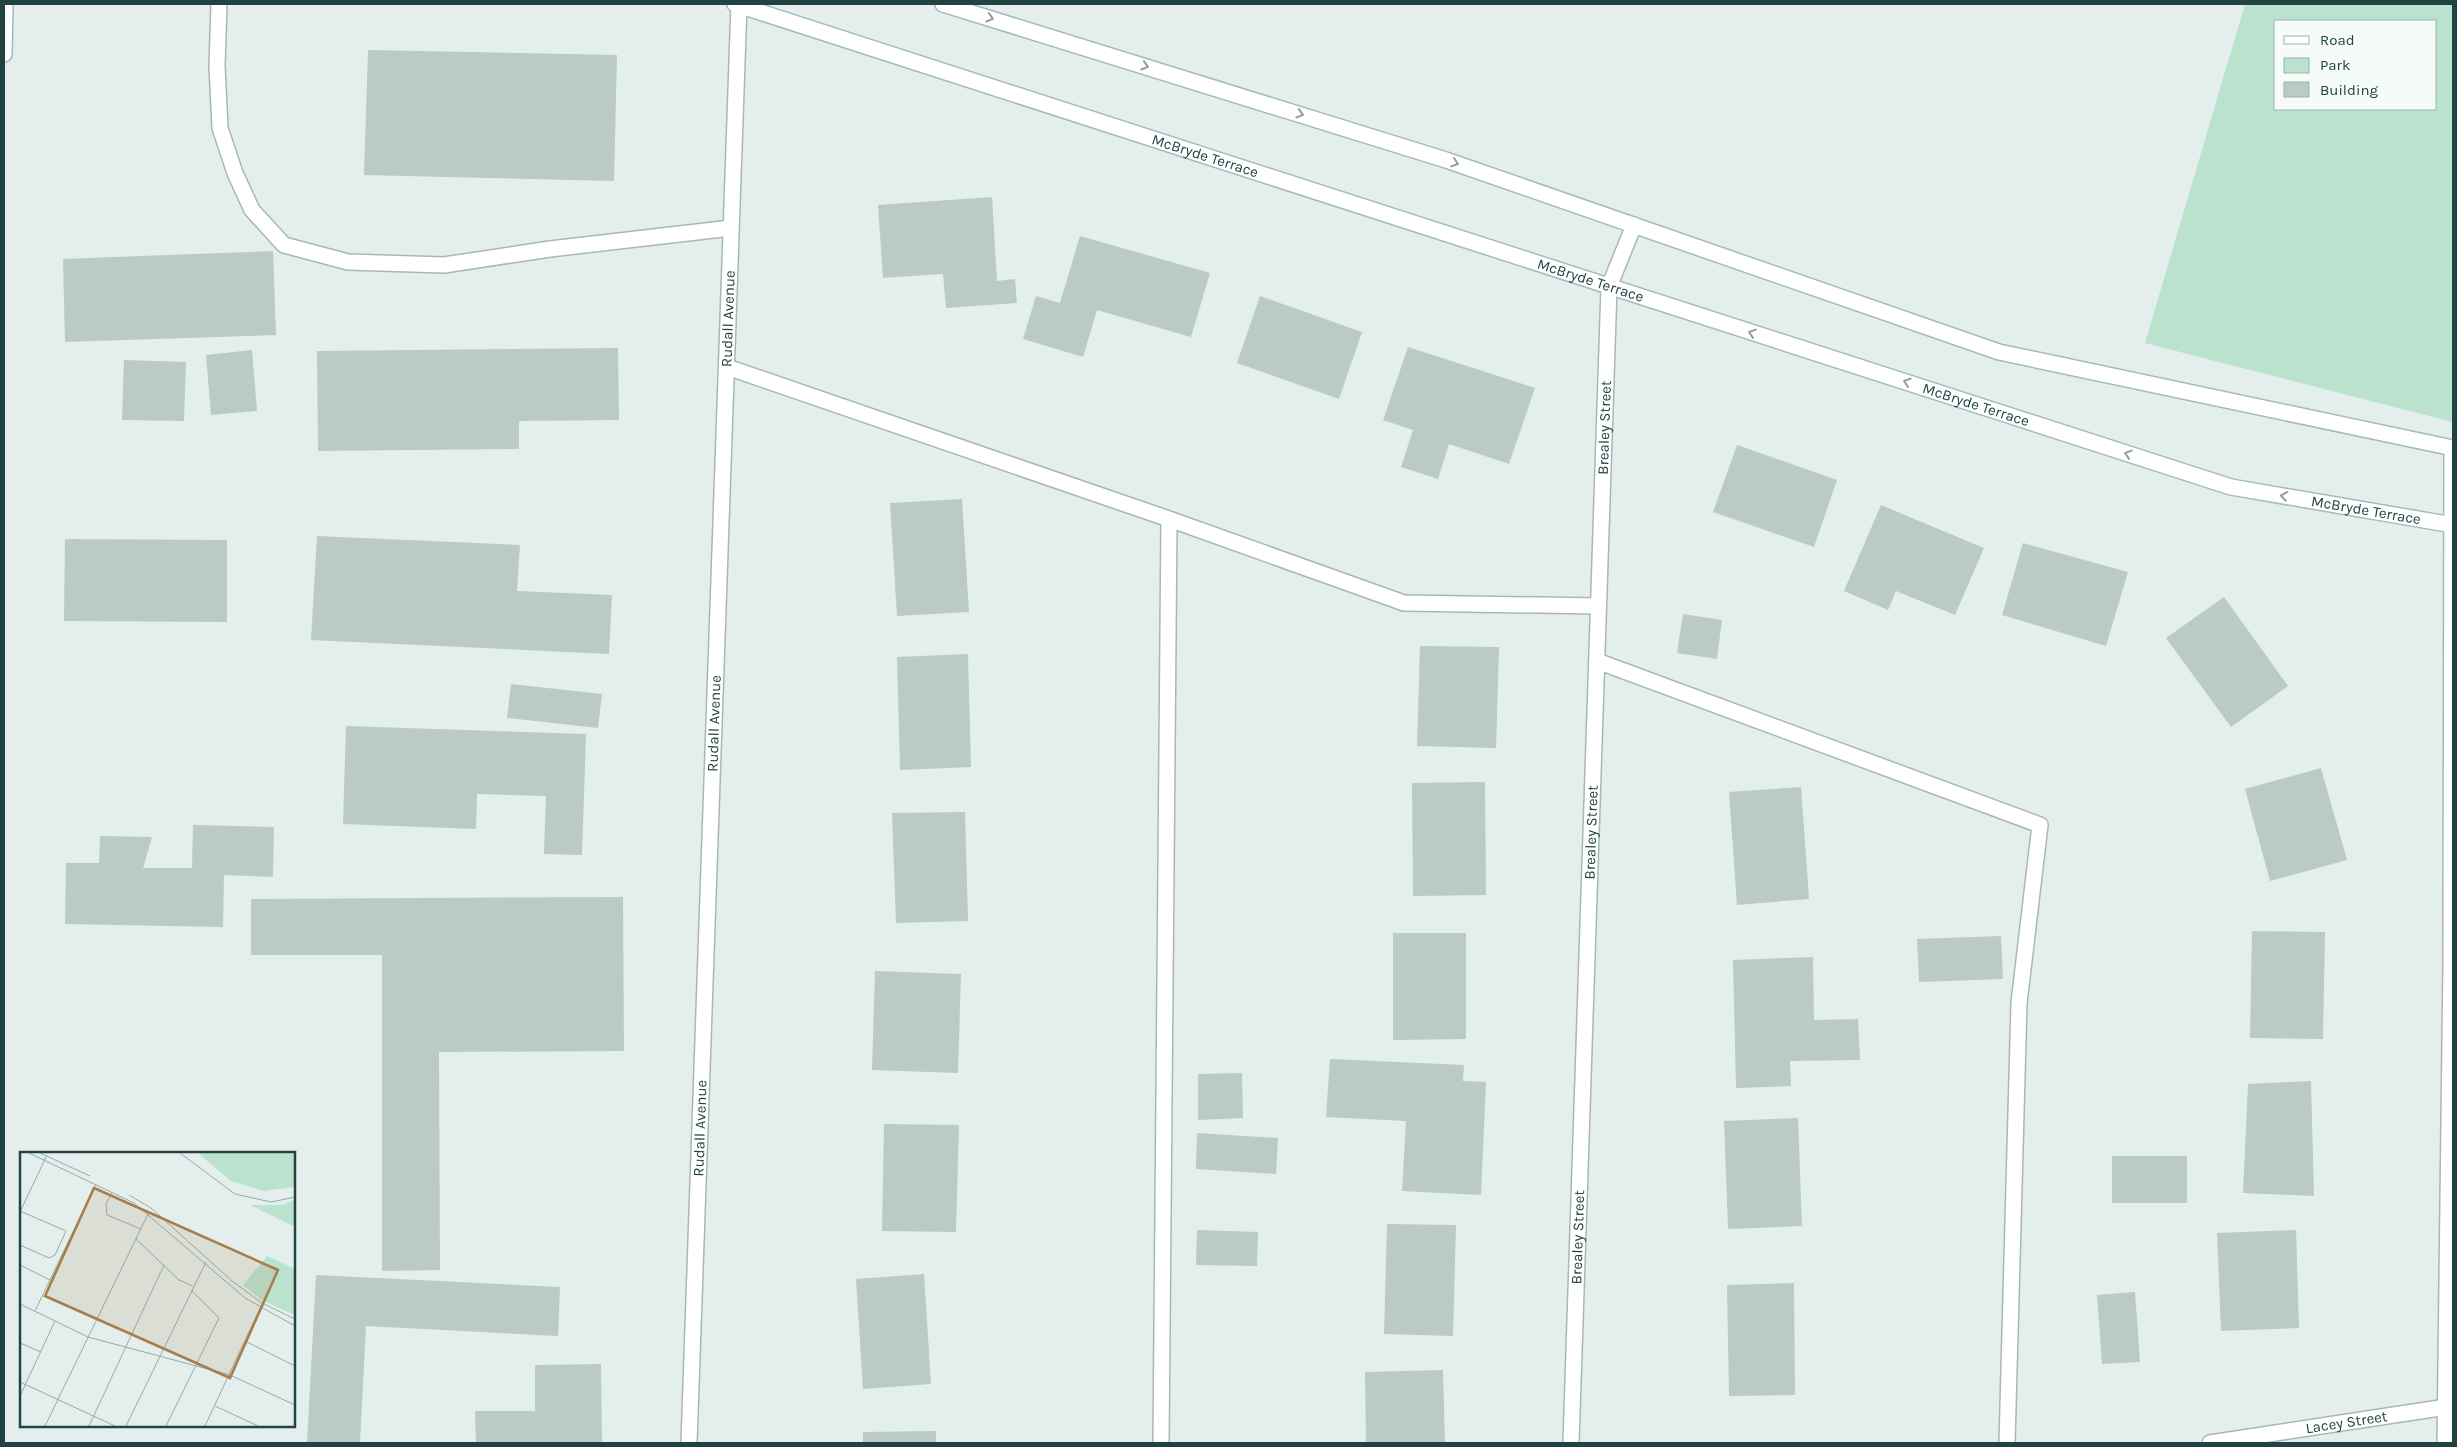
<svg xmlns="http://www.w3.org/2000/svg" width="2457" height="1447" font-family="Karla,sans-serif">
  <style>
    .green { fill: #bae2cf; fill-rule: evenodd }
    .building { fill: #b9cac7 }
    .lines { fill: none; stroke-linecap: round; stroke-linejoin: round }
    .service-casing { stroke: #a6b8b6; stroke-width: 18 }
    .minor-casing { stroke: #a6b8b6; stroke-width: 18 }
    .secondary-casing { stroke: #a1bcba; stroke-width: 18 }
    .service { stroke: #fff; stroke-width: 15 }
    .minor { stroke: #fff; stroke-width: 15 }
    .secondary { stroke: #fff; stroke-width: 15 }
    .oneway { stroke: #90a1a0 }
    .labels { text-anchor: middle; stroke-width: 4; stroke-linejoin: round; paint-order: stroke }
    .street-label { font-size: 15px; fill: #214342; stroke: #f5fbf9 }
    .inset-road { fill: none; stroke: #96aaa9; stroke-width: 1 }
    .view { fill: #a67e4c; fill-opacity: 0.15; stroke: #a67e4c; stroke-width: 2.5 }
    .inset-edge { fill: none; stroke: #214342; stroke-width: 2.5 }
  </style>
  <rect width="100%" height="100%" fill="#e4efed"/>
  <path class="green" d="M2245 4H2453V422L2145 343ZM2276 21H2436V109H2276Z"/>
  <path class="building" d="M368 50 617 55 614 181 364 175Z
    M992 197 997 281 1015 279 1017 303 946 308 943 274 883 278 878 205Z
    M1080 236 1210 273 1191 337 1097 310 1083 357 1023 339 1036 296 1060 303Z
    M273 251 276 335 65 342 63 259Z
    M1260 296 1362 332 1339 399 1237 363Z
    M1408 347 1535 388 1509 464 1449 444 1438 479 1401 467 1413 430 1383 420Z
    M618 348 619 420 519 421V449L318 451 317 351Z
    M252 350 257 411 211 415 206 355Z
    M124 360 186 362 184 421 122 420Z
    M1737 445 1837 480 1814 547 1713 512Z
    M962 499 969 612 897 616 890 503Z
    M1881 505 1984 548 1955 615 1896 591 1888 610 1844 591Z
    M317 536 520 545 517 591 612 595 609 654 311 640Z
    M65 539 227 540V622L64 621Z
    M2023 543 2128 572 2106 646 2002 615Z
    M2224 597 2288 686 2231 727 2166 638Z
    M1683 614 1722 620 1717 659 1677 653Z
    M1420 646 1499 647 1496 748 1417 746Z
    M968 654 971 767 900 770 897 657Z
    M511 684 602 694 598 728 507 718Z
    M346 726 586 734 582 855 544 854 546 796 477 794 476 829 343 824Z
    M2321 768 2347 860 2270 881 2245 789Z
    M1485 782 1486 895 1413 896 1412 783Z
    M1801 787 1809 899 1737 905 1729 792Z
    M965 812 968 921 896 923 892 813Z
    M193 825 274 827 273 877 224 875 223 927 65 924 66 863H99L100 836 152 837 143 868H192Z
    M623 897 624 1051 439 1052 440 1270 382 1271V955H251V899Z
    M2252 931 2325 932 2323 1039 2250 1038Z
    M1393 933H1466V1039L1393 1040Z
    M2001 936 2003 979 1919 982 1917 939Z
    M1813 957 1814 1020 1858 1019 1860 1060 1790 1061 1791 1086 1736 1088 1733 960Z
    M875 971 961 974 958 1073 872 1070Z
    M1330 1059 1464 1065 1463 1081 1486 1082 1481 1195 1402 1191 1406 1121 1326 1117Z
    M1242 1073 1243 1118 1198 1120V1074Z
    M2311 1081 2314 1196 2243 1193 2248 1084Z
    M1798 1118 1802 1226 1728 1229 1724 1121Z
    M884 1124 959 1125 956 1232 882 1231Z
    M1197 1133 1278 1138 1276 1174 1196 1169Z
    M2112 1156H2187V1203H2112Z
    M1387 1224 1456 1225 1453 1336 1384 1334Z
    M1197 1230 1258 1232 1257 1266 1196 1265Z
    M2296 1230 2299 1328 2221 1331 2217 1233Z
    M924 1274 931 1384 863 1389 856 1279Z
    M316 1275 560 1287 558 1336 366 1326 360 1443H307Z
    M1794 1283 1795 1395 1729 1396 1727 1285Z
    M2135 1292 2140 1362 2102 1364 2097 1295Z
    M601 1364 602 1443H476L475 1411H535V1365Z
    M1443 1370 1445 1443H1366L1365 1372Z
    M936 1431V1443H863V1432Z"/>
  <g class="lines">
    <g class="service-casing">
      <path id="service" d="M219 4 217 66 220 128 235 173 252 210 284 245 348 262 444 265 550 249 731 228
        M4 54 5 4
        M727 367 1169 519 1404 603 1598 606
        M1597 661 2040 825 2019 1003 2007 1443
        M1161 1443 1169 519"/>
    </g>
    <g class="minor-casing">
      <g id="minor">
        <path id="s1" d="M689 1443 739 4"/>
        <path id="s2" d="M1571 1443 1609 287 1634 225"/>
        <path id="s3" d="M2210 1443 2453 1406"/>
        <path d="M2445 1443 2451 962 2452 448"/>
      </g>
    </g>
    <g class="secondary-casing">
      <g id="secondary">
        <path id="s4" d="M735 4 2231 487 2453 525"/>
        <path d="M943 4 1446 160 1999 352 2453 448"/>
      </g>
    </g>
    <use href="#service" class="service"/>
    <use href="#minor" class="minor"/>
    <use href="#secondary" class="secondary"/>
  </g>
  <defs><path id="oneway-chevron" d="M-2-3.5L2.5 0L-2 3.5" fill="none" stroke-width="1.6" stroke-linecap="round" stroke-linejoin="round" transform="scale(1.25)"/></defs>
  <g class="oneway">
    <use href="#oneway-chevron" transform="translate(990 18) rotate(17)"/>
    <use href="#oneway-chevron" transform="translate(1145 66) rotate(17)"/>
    <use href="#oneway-chevron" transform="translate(1300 114) rotate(17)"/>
    <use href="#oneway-chevron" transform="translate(1455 163) rotate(19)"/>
    <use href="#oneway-chevron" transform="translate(1752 333) rotate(-162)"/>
    <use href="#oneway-chevron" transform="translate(1907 382) rotate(-162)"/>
    <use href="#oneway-chevron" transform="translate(2128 454) rotate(-162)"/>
    <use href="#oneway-chevron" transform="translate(2284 496) rotate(-170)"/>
  </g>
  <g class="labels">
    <g class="street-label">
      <text dy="5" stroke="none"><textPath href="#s4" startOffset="494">McBryde Terrace</textPath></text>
      <text dy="5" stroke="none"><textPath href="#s4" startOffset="899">McBryde Terrace</textPath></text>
      <text dy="5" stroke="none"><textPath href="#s1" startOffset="1125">Rudall Avenue</textPath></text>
      <text dy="5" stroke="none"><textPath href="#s4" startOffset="1304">McBryde Terrace</textPath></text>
      <text dy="5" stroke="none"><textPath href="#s2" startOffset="1016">Brealey Street</textPath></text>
      <text dy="5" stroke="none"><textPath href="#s4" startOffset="1709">McBryde Terrace</textPath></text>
      <text dy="5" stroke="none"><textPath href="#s1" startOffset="720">Rudall Avenue</textPath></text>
      <text dy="5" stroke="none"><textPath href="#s2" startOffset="611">Brealey Street</textPath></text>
      <text dy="5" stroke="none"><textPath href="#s1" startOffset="315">Rudall Avenue</textPath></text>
      <text dy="5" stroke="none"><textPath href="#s2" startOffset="206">Brealey Street</textPath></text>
      <text dy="5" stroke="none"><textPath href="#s3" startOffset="138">Lacey Street</textPath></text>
    </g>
  </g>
  <g transform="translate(20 1152)">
    <rect width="275" height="275" fill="#e4efed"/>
    <path d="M178 1H275V35L244 39 211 29ZM275 48V75L230 53H262ZM247 104 275 117V163L243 149 223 133Z" fill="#bae2cf"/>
    <path class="inset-road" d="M9 1 114 51 225 146 275 174M20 1 70 24M160 1 215 42 251 50 275 45M92 40 86 52 87 63 121 77M109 43 131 56 212 129 242 151 275 167M0 60 26 5M116 87 159 128 173 134M0 93 29 106 35 103 46 79 0 59M0 113 30 128M0 152 68 185 210 223 275 253M15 159 76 32M225 189 275 214M0 191 21 200M0 230 95 274M0 244 35 169M195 254 238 274M25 274 129 60M69 274 144 113M106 274 186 110M146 274 199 166 171 138M185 274 242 152"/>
    <path class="view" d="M74 36 258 118 210 226 25 144Z"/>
    <rect width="275" height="275" class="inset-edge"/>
  </g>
  <rect width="2457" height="1447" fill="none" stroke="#214342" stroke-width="10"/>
  <rect x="2274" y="20" width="162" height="90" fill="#f5fbf9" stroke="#a0b1b0"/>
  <rect x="2284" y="36" width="25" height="8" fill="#ffffff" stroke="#a0b1b0"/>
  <text x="2320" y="45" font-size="15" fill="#214342">Road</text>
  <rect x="2284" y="58" width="25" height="15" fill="#bae2cf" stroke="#a0b1b0"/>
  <text x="2320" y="70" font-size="15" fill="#214342">Park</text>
  <rect x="2284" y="82" width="25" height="15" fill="#b9cac7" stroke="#a0b1b0"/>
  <text x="2320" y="95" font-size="15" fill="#214342">Building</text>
</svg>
